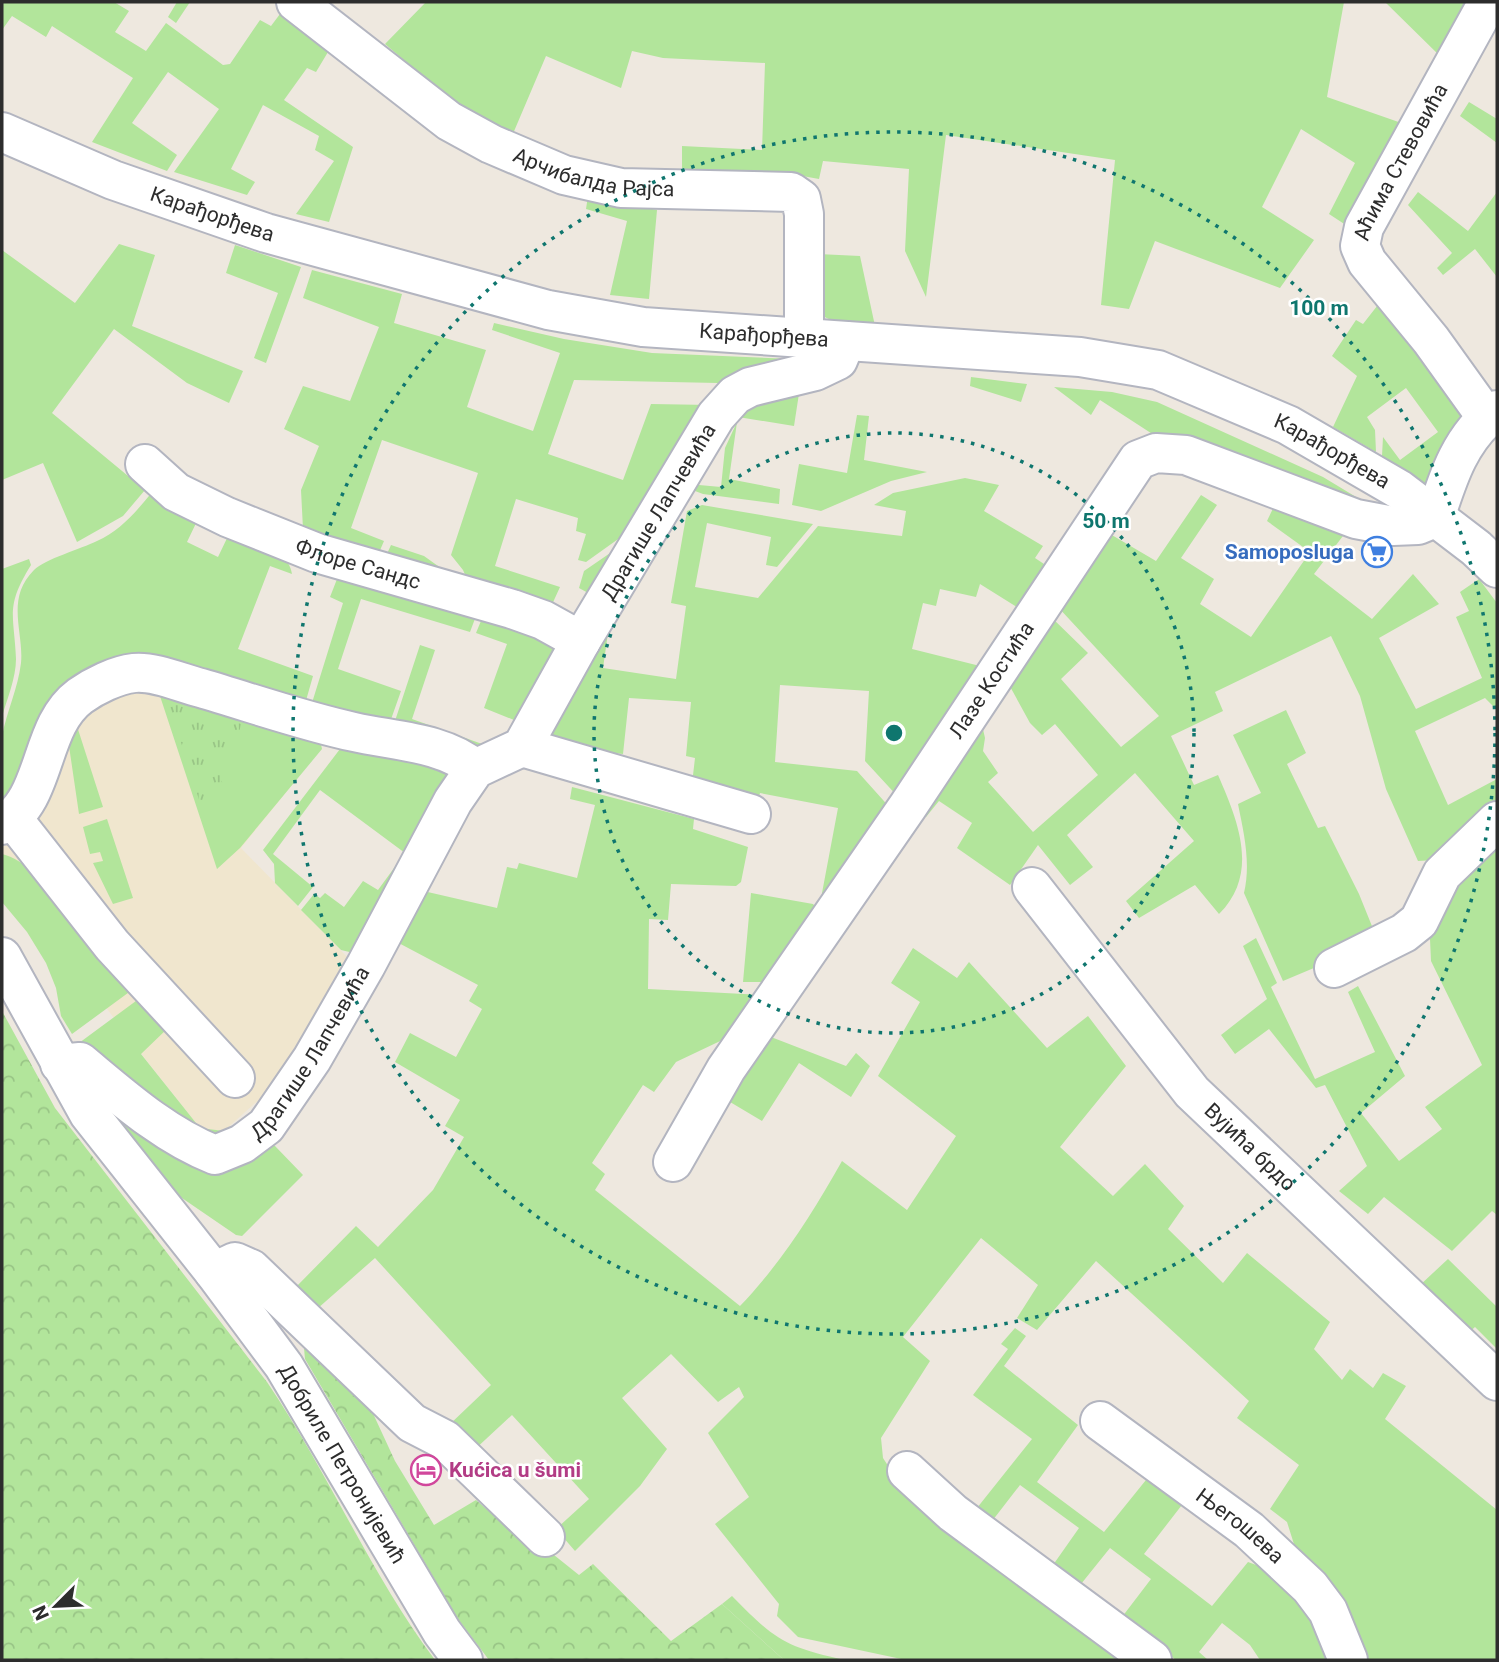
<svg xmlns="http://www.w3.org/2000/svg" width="1499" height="1662" font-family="Roboto,sans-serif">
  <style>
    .education { fill: #f0e6ce }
    .grass { fill: #b2e59b }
    .forest { fill: url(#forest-crowns) }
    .park { fill: url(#park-tufts) }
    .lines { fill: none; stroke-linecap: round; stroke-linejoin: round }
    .minor-casing { stroke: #b3b5c0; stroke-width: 42 }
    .minor { stroke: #fff; stroke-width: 38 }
    .ring { fill: none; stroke: #0f766e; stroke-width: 3.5; stroke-dasharray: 3.5 7 }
    .labels { text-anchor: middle; stroke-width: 5; stroke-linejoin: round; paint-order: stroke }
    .street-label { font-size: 21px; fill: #2d2d2d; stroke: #fff }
    .shop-label { font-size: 21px; font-weight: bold; fill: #366cbe; stroke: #fff; text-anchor: end }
    .hotel-label { font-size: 21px; font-weight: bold; fill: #b23c85; stroke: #fff; text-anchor: start }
    .centre { fill: #0f766e; stroke: #fff; stroke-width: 3.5 }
    .ring-label { font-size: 21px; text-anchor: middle; font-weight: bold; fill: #0f766e; stroke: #fff; stroke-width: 5; stroke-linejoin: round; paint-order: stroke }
  </style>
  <defs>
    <pattern id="forest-crowns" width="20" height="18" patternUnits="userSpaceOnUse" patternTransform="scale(1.75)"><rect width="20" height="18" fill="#b2e59b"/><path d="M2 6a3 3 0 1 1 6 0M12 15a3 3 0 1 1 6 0" fill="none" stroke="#99c586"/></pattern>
    <pattern id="park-tufts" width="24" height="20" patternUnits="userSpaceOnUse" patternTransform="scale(1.75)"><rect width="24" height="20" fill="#b2e59b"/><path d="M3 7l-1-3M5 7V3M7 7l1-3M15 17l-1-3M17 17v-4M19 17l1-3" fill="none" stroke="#99c586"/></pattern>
  </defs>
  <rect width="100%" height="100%" fill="#eee8df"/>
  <path class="education" d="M129 657 321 749 241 848 353 963 262 1097 224 1131 200 1128 124 1032 2 865V784Z"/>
  <path class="grass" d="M2 2H114L129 11 115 32 146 51 166 23 223 65 230 64 260 20 271 26 286 6 334 42 316 72 307 68 284 100 353 147 329 222 296 214 334 161 315 150 319 136 263 105 231 169 255 182 247 195 174 172 219 109 168 72 132 123 177 155 167 171 92 142 133 78 52 26 46 37 12 16 2 30Z
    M177 2H190L176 23 168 17Z
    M426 2H1344L1327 97 1410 126 1355 231 1329 214 1355 163 1301 129 1262 207 1314 240 1280 288 1155 241 1129 309 1101 305 1115 160 946 135 926 297 905 251 909 169 823 161 819 179 786 173 682 171V146L762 150 765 63 663 58 632 51 621 88 546 56 512 136 465 112 385 44Z
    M1385 2H1473L1443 59Z
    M1469 102 1497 119V143L1460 116Z
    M1418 192 1468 231 1497 192V277L1475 249 1443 275 1437 268 1452 253 1408 205Z
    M588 196 657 210 649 299 610 295 627 221 586 209Z
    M119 244 155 255 132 326 243 371 229 403 187 383 114 329 52 413 145 490 123 516 77 542 43 463 2 480V250L75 303Z
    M235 245 301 267 266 363 254 358 278 293 226 273Z
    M818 254 860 256 875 326C806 320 817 319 818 254Z
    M312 270 402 294 394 323 486 350 467 407 533 431 560 353 492 330 494 323 564 339 652 353 793 359 718 383 574 380 548 454 623 480 651 404 711 405 642 522 586 562 578 560 586 534 576 531 578 518 516 499 495 566 560 587 549 611 471 588 463 570 451 555 478 473 382 440 351 528 384 541 378 555 303 529 301 490 319 446 284 429 303 386 350 401 379 327 303 298Z
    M1381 301 1465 418 1434 493 1382 456 1383 437 1400 460 1438 432 1406 388 1367 417 1375 430 1376 452 1333 427 1357 376 1332 356 1356 320 1363 324Z
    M971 377 1027 384 1021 402 970 386Z
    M800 387 794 426 738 417 735 409Z
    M1054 387 1112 392 1157 402 1323 477 1366 503 1157 437 1100 400 1091 415Z
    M857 415 869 416 864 460 927 472 891 481 821 511 792 505 799 464 847 473Z
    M737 422 729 479 780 489 779 504 703 494 695 491 690 483 702 458 699 485 721 487 725 448Z
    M965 478 999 485 984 511 1043 546 1035 558 1047 566 1020 609 980 584 976 597 940 589 936 606 923 603 912 649 984 667 900 799 865 761 869 691 780 685 775 762 857 771 892 810 829 904 822 893 838 808 760 793 757 804 692 784 695 758 686 756 691 702 629 698 623 754 576 749 547 739 609 626 603 668 676 679 686 606 671 603 687 511 702 505 813 524 777 567 766 565 771 537 707 523 695 587 758 598 818 526 902 536 906 511 874 505 893 493Z
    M153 491 199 517 187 542 218 557 230 532C251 541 289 549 292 574L270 566 238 649 313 676 305 704 147 658 38 744 2 805C2 783 0 757 2 736 7 711 18 688 21 663 24 632 5 599 34 570 45 559 81 549 97 541 121 530 136 512 153 491Z
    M1201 495 1217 505 1181 558 1214 579 1200 604 1251 637 1310 552 1267 521 1278 498 1349 528 1314 574 1372 619 1413 574 1439 604 1379 638 1416 709 1482 678 1456 617 1469 611 1460 592 1479 579 1497 603V710L1485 698 1415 731 1448 805 1497 779V806L1436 860 1418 861 1386 789 1360 696 1331 636 1215 692 1223 711 1171 736 1194 785 1218 775C1238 821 1260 873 1219 914L1195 885 1139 918 1126 901 1194 841 1135 773 1067 835 1093 867 1070 885 1038 845 1010 885 957 848 972 823 939 801 926 817 918 812 982 725 985 738 983 751 998 773 988 782 1033 832 1098 775 1055 724 1042 735 1030 723 1007 681 1049 615 1088 653 1061 679 1121 747 1159 716 1057 606 1105 531 1156 561Z
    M632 538 590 594 579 588 584 571Z
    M391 545 424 556 445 571 386 556Z
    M29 559 31 565C5 607 14 614 16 659 16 678 7 699 2 717V569Z
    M339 574 476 616 470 632 361 599 338 669 401 691 389 725 311 706 343 603 330 597Z
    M483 616 536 630 558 648 514 720 484 708 507 644 476 633Z
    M420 645 435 650 412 719 485 745H465L393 727Z
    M159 693 320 740 322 749 240 848 217 869Z
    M1286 710 1306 753 1287 764 1318 828 1325 826 1359 894 1378 941 1283 981 1244 893C1251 863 1244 834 1238 804L1261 793 1233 735Z
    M75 720 103 807 79 814 69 746Z
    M346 747 462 769 362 955 341 950 301 910 314 894 320 898 325 893 344 907 363 881 378 890 405 853 320 790 273 854 313 887 298 906 275 883 274 864 263 850 340 749Z
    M572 787 694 819 693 829 748 847 741 882 736 886 671 884 668 920 649 919 648 989 763 995 735 1034 676 1062 654 1092 643 1085 592 1163 605 1174 595 1190 740 1306C782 1262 812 1214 842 1161L907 1210 956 1136 878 1076 920 1002 891 983 913 948 957 978 969 962 1047 1048 1088 1016 1126 1066 1060 1147 1113 1196 1145 1164 1184 1206 1168 1229 1223 1283 1247 1253 1330 1322 1314 1349 1342 1380 1350 1369 1373 1388 1383 1373 1406 1386 1385 1419 1497 1510V1660H1354L1299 1560 1287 1522 1270 1509 1299 1465 1237 1418 1249 1401 1096 1261 1037 1330 1017 1318 1038 1285 981 1238 903 1337 930 1361 881 1438 883 1458 896 1478 1134 1660H906L798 1637 777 1616 779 1604 715 1524 749 1497 708 1433 744 1397 739 1387 718 1402 671 1354 622 1398 667 1449 640 1486 575 1551 556 1529 589 1499 512 1415 472 1452 448 1426 491 1385 375 1258 317 1309 295 1288 356 1226 378 1247 433 1190 464 1137 445 1126 460 1100 395 1062 410 1033 456 1057 482 1009 469 1001 478 985 393 940 419 890 497 908 507 867 517 869 519 863 577 878 595 805 570 799Z
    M107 819 133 898 113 904 93 863 103 861 100 852 90 854 83 827Z
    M1497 833V1215L1492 1211 1452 1251 1384 1197 1368 1214 1339 1191 1367 1166 1325 1085 1316 1088 1269 1029 1235 1054 1221 1035 1267 999 1243 946 1256 938 1277 983 1271 987 1315 1079 1375 1052 1348 992 1358 986 1405 1076 1361 1113 1399 1161 1442 1129 1425 1107 1482 1065 1431 961 1430 939 1442 900Z
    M2 854C45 864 103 954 132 990L72 1034 61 1016 56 988 46 963 27 932 2 902Z
    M751 893 813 904 822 914 774 982H743Z
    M140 998 168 1028 141 1054 200 1128 224 1131C215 1134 206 1137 197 1134 162 1124 104 1070 79 1043Z
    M761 1033 846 1066 856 1053 870 1066 851 1097 799 1063 762 1121 720 1096Z
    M100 1098 154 1134 275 1146 303 1175 242 1236 236 1235 179 1196Z
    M1448 1259 1497 1307V1349L1475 1327 1466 1335 1419 1286Z
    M1015 1328 1026 1336 1004 1366 1078 1425 1037 1482 1104 1532 1150 1475 1185 1501 1144 1554 1212 1606 1248 1562 1273 1571 1295 1584 1334 1660H1260L1250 1645 1222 1623 1199 1652 1208 1660H1176L1122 1617 1151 1579 1110 1548 1081 1584 1053 1565 1079 1528 1020 1485 989 1525 973 1513 1032 1439 973 1395 1008 1349 1001 1344Z
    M732 1596C775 1640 785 1647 845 1660H784L722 1604Z"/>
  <path class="forest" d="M2 1011 55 1108 267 1382C328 1472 370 1573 435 1660H2Z
    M304 1348H309L370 1407 395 1461 434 1525 476 1500 525 1542 554 1555 579 1575 593 1564 671 1641 722 1604 784 1660H489L458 1619 305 1359Z"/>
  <path class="park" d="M168 701 241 724 236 746 214 757 227 798 201 806Z"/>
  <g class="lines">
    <g class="minor-casing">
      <g id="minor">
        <path id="s1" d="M296 2 449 121 491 144 564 175 621 188 791 192 801 199 804 214V337"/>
        <path id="s2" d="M2 132 113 180 266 233 548 310 643 327 1080 357 1158 370 1288 425 1400 490 1476 548 1497 568"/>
        <path id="s3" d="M1487 418 1431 340 1367 262 1360 246 1364 227 1488 2"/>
        <path id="s4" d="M145 464 176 492 227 517 317 553 512 609 543 620 581 641"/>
        <path d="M522 747 751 814"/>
        <path d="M13 819 112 945 235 1078"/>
        <path d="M2 825C48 799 38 727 80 696 94 686 116 675 134 673 155 671 181 683 201 688 252 703 303 721 354 732 394 741 444 742 475 769"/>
        <path id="s5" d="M1032 887 1192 1092 1497 1381"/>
        <path id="s6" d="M2 957 89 1114 214 1272 284 1366 442 1632 463 1660"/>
        <path d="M1334 968 1404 933 1419 921 1442 874 1497 821"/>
        <path id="s7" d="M60 1064 80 1062C121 1096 164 1135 215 1155L242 1144 266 1126 312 1059 366 965 453 801 475 769 522 747 581 641 716 416 735 395 750 387 815 371 838 360 846 341"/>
        <path id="s8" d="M673 1162 726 1069 908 806 1138 460 1156 453 1186 455 1356 519 1393 526 1418 525 1435 518C1448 477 1461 436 1497 410"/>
        <path d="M214 1272 235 1262 251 1269 412 1423 445 1440 545 1537"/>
        <path id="s9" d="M1100 1421 1249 1530 1310 1587 1328 1611 1348 1660"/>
        <path d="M907 1471 953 1513 1152 1660"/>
      </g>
    </g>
    <use href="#minor" class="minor"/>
  </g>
  <g class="ring">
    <circle cx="894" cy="733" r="300"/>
    <circle cx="894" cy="733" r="601"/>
  </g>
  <defs>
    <g id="supermarket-ring" transform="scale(1.575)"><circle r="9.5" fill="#fff" stroke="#3f7fe0" stroke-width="1.5"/><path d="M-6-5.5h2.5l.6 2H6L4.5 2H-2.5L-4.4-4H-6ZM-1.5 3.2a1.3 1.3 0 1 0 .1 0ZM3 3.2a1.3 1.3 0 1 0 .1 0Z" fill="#3f7fe0"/></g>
    <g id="hotel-ring" transform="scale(1.575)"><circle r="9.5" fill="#fff" stroke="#d1479c" stroke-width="1.5"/><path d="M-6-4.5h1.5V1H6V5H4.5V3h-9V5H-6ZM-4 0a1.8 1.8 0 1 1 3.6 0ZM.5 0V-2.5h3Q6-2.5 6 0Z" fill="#d1479c"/></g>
  </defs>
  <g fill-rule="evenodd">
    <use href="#supermarket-ring" x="1377" y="552"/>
    <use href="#hotel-ring" x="426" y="1470"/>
  </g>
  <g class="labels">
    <g class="street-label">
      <text dy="7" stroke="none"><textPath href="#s3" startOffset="308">Аћима Стевовића</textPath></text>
      <text dy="7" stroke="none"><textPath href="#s1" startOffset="350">Арчибалда Рајса</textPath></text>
      <text dy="7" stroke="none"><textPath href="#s2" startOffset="226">Карађорђева</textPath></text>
      <text dy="7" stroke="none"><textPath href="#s2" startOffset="793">Карађорђева</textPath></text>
      <text dy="7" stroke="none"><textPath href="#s2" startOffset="1381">Карађорђева</textPath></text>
      <text dy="7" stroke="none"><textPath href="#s7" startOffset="982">Драгише Лапчевића</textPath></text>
      <text dy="7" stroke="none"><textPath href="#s4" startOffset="238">Флоре Сандс</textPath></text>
      <text dy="7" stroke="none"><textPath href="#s8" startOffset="578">Лазе Костића</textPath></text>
      <text dy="7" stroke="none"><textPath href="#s7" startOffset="329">Драгише Лапчевића</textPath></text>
      <text dy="7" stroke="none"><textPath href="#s5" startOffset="340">Вујића брдо</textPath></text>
      <text dy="7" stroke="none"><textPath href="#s6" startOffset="612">Добриле Петронијевић</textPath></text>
      <text dy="7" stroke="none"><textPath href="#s9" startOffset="175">Његошева</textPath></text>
    </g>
    <g class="shop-label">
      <text x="1354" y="559">Samoposluga</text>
    </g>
    <g class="hotel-label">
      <text x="449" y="1477">Kućica u šumi</text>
    </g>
  </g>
  <circle cx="894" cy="733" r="10" class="centre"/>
  <g class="ring-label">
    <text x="1319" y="315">100 m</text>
    <text x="1106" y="528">50 m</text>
  </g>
  <rect width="1499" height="1662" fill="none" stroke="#2d2d2d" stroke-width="7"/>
  <g transform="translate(56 1606) rotate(246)" stroke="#ffffff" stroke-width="5" paint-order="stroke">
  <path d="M0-5L12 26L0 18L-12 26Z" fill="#2d2d2d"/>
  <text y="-10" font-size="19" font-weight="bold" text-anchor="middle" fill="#2d2d2d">N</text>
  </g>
</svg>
